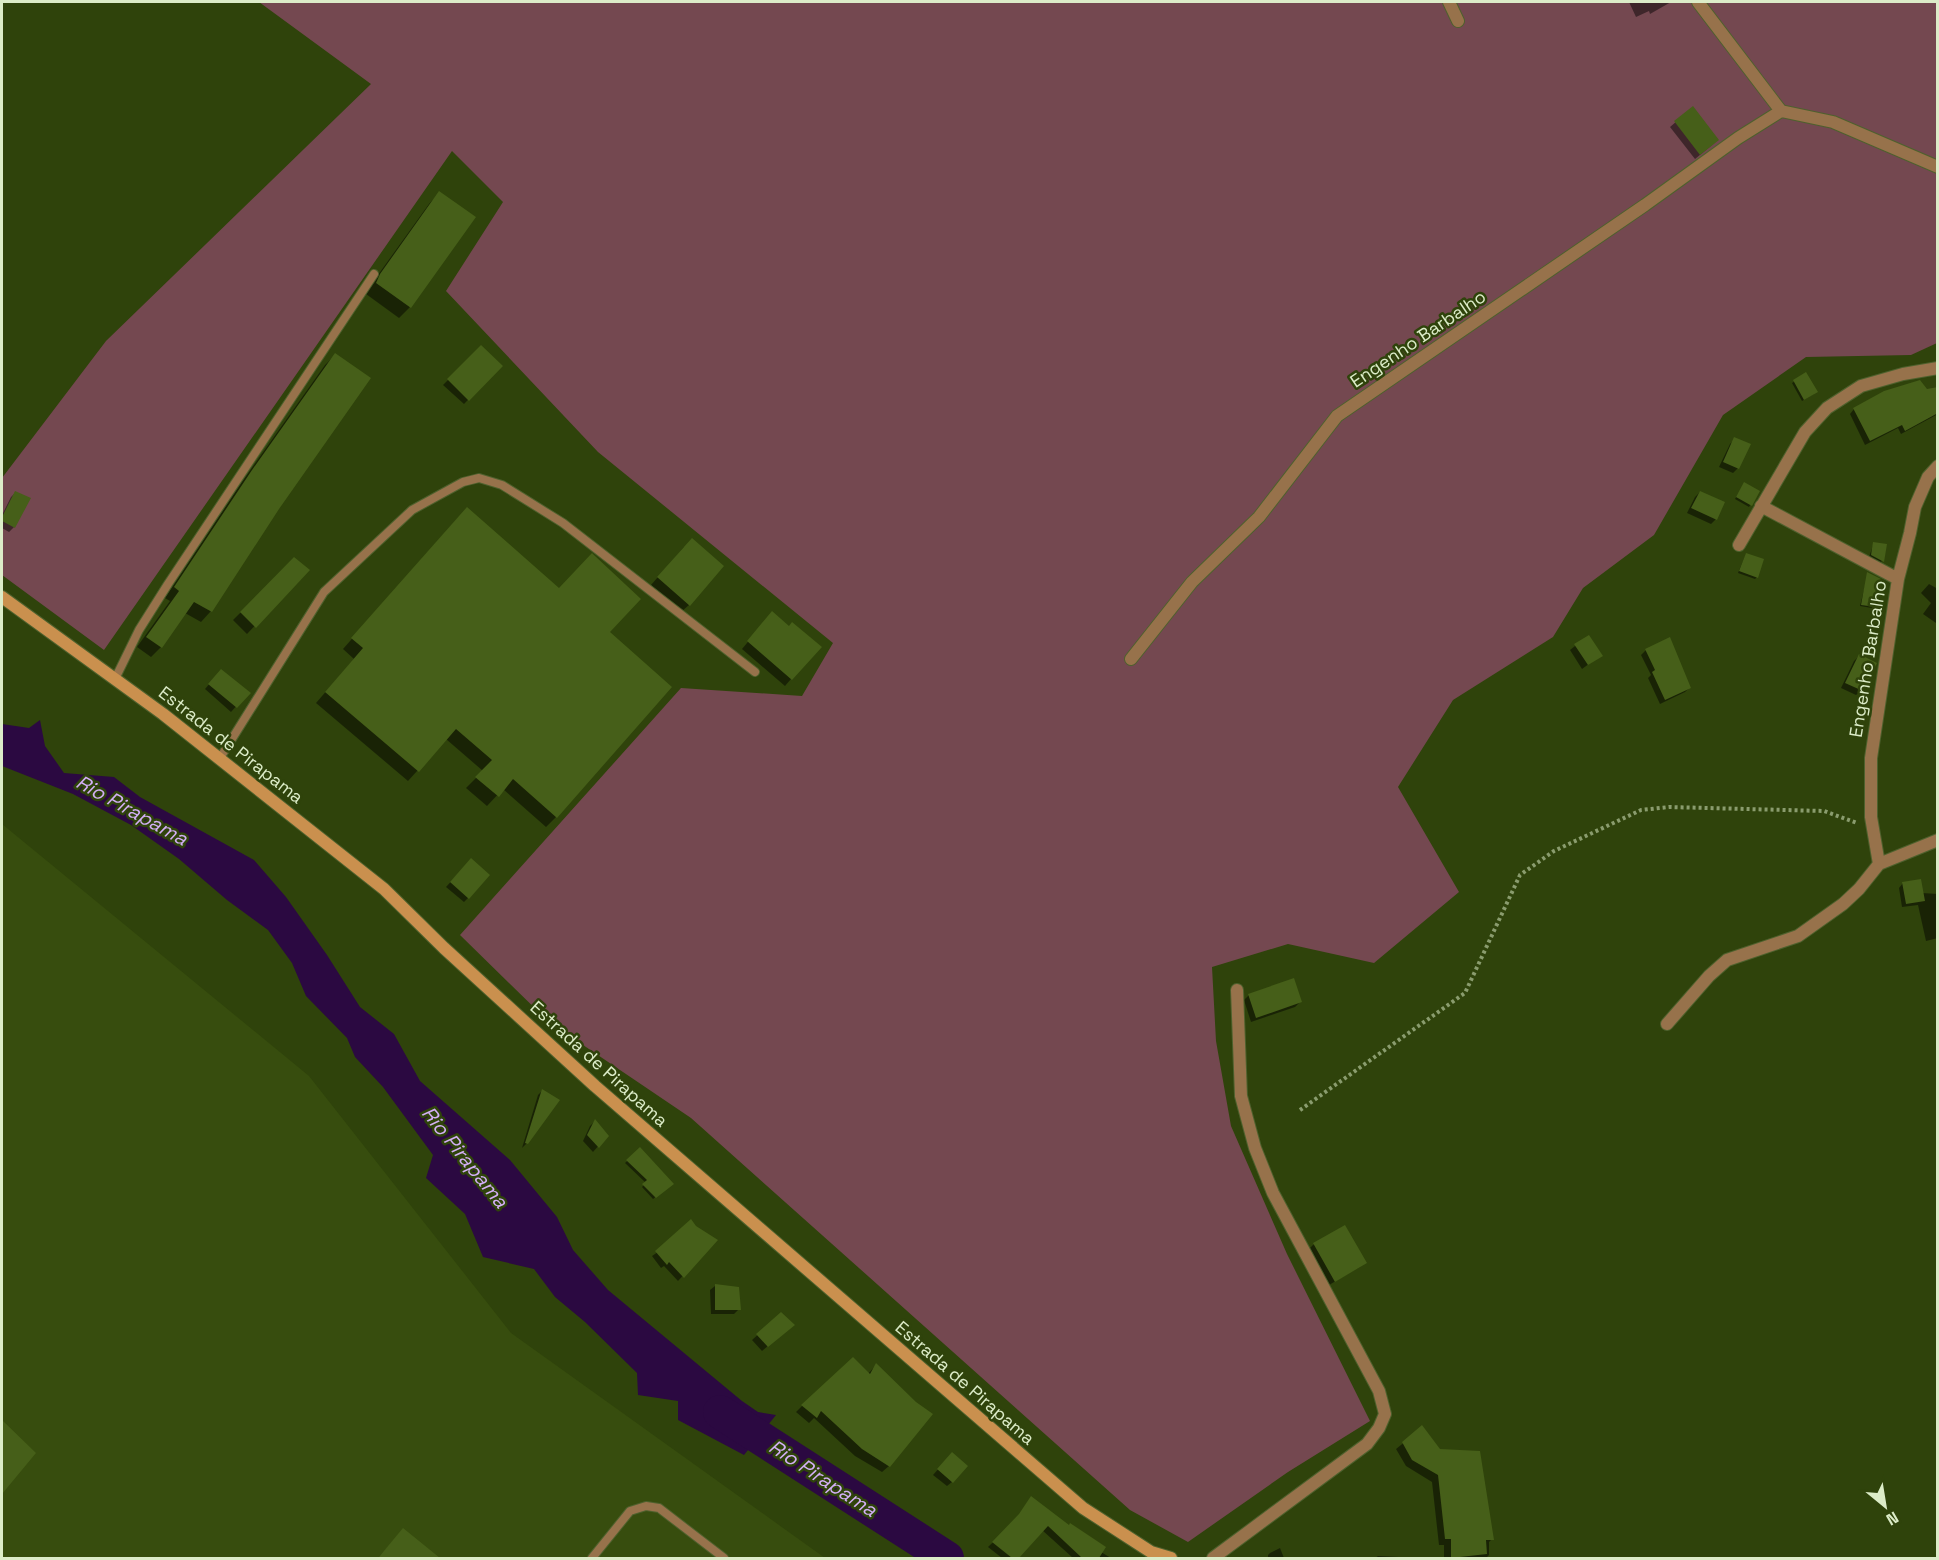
<svg xmlns="http://www.w3.org/2000/svg" width="1939" height="1560" font-family="'Space Grotesk',sans-serif">
  <style>
    .built { fill: #374d0e }
    .green { fill: #744850 }
    .water { fill: #2b0941 }
    .shadow { fill: #0007 }
    .lines { fill: none; stroke-linecap: round; stroke-linejoin: round }
    .river { stroke: #2b0941; stroke-width: 34 }
    .building { fill: #465f19 }
    .lane-casing { stroke: #4e612d; stroke-width: 10 }
    .street-casing { stroke: #4e612d; stroke-width: 14 }
    .secondary-casing { stroke: #4e612d; stroke-width: 14 }
    .path { stroke: #8a9c6e; stroke-width: 4; stroke-dasharray: 3 3; stroke-linecap: butt }
    .lane { stroke: #97724b; stroke-width: 8 }
    .street { stroke: #97724b; stroke-width: 12 }
    .secondary { stroke: #ca904e; stroke-width: 12 }
    .labels { text-anchor: middle; stroke-width: 5; stroke-linejoin: round; paint-order: stroke }
    .street-label { font-size: 18px; fill: #dcecc8; stroke: #2f430b }
    .water-label { font-size: 20px; font-style: italic; fill: #d3aff6; stroke: #2f430b }
  </style>
  <rect width="100%" height="100%" fill="#2f430b"/>
  <path class="built" d="M2 824 309 1076 511 1333 825 1558H2Z"/>
  <path class="green" d="M259 2H1937V343L1911 355 1806 357 1723 415 1654 535 1583 588 1553 637 1453 700 1398 787 1459 892 1374 963 1288 944 1212 967 1216 1041 1231 1126 1287 1254 1370 1421 1288 1472 1188 1542 1130 1510 691 1118 549 1022 460 935 681 688 802 696 833 643 598 452 446 291 503 202 452 151 104 650 2 575V478L106 341 371 84Z"/>
  <path class="water" d="M40 720 45 746 64 773 114 777 140 797 254 860 286 897 327 955 360 1007 394 1034 420 1081 510 1160 557 1217 573 1250 608 1290 742 1401 758 1412 776 1415 744 1455 678 1420V1401L638 1395 637 1373 585 1322 555 1297 534 1269 483 1257 465 1214 426 1178 433 1155 383 1087 355 1057 347 1038 306 996 292 963 268 930 227 900 179 859 131 825 73 794 2 766V724L29 728Z"/>
  <path class="shadow" d="M1629 2H1671L1650 14 1649 11 1636 17Z
    M1692 108 1712 145 1695 159 1670 127Z
    M439 193 474 217 410 307 399 318 366 294 370 286 429 204Z
    M481 347 501 366 464 404 443 385Z
    M335 355 278 508 211 611 201 622 185 613 161 647 151 657 137 647 170 601 165 598 242 482 325 365Z
    M1806 374 1814 394 1802 401 1792 383Z
    M1938 388V414L1901 434 1898 428 1865 445 1850 414 1854 409Z
    M1735 439 1749 445 1738 468 1733 473 1719 467 1730 444Z
    M1743 486 1758 492 1749 507 1735 499Z
    M16 492 14 527 9 532 2 528V515L11 497Z
    M1700 492 1716 519 1711 524 1687 513 1695 497Z
    M457 519 608 632 556 817 546 827 503 789 487 806 466 788 483 771 446 739 408 781 316 703 354 659 343 649Z
    M1874 543 1885 545 1881 563 1869 557Z
    M684 547 689 605 681 612 651 585Z
    M1746 554 1757 577 1755 579 1738 573Z
    M295 559 308 570 247 634 233 620Z
    M1868 574 1874 606 1872 608 1860 606Z
    M1929 584 1938 589 1936 623 1923 614 1931 603 1921 593Z
    M766 620 789 627 791 679 785 686 742 649Z
    M1575 646 1601 655 1582 669 1570 650Z
    M1646 650 1690 687 1685 692 1660 704 1648 678 1651 675 1641 655Z
    M1859 656 1875 663 1861 691 1856 695 1841 688 1854 661Z
    M216 676 248 693 231 712 205 689Z
    M466 865 468 898 464 902 446 887Z
    M1903 883 1922 893 1938 894V938L1926 941 1918 905 1902 907 1899 888Z
    M1249 995 1300 1002 1295 1007 1251 1022 1244 1000Z
    M542 1091 527 1143 522 1148 538 1095Z
    M595 1121 607 1136 593 1152 583 1141 590 1126Z
    M640 1149 670 1186 653 1199 642 1187 646 1183 625 1163Z
    M695 1227 716 1240 678 1281 664 1266 661 1268 652 1256Z
    M1344 1227 1365 1263 1360 1267 1329 1285 1309 1249 1313 1245Z
    M715 1286 739 1309 734 1314H711L710 1290Z
    M781 1314 788 1329 762 1351 752 1340Z
    M876 1365 889 1466 882 1472 855 1456 814 1418 809 1423 796 1412 802 1406 868 1374Z
    M2 1422 33 1453 2 1492Z
    M1422 1428 1492 1539 1489 1542V1555L1486 1558H1444V1545H1439L1432 1482 1406 1466 1396 1449Z
    M947 1459 952 1482 947 1486 933 1475Z
    M1031 1498 1101 1552 1111 1558H1073L1042 1530 1016 1558H1002L988 1547 1015 1521Z
    M403 1530 438 1558H378Z
    M1280 1548 1284 1558H1268V1555L1270 1553Z
    M1378 1556 1419 1558H1375Z"/>
  <g class="lines">
    <path class="river" d="M720 1412 947 1558"/>
  </g>
  <path class="building" d="M1693 106 1719 140 1700 155 1674 121Z
    M439 191 476 217 411 308 376 283 380 274Z
    M481 345 503 366 469 401 447 379Z
    M335 353 371 378 279 509 212 612 194 602 162 648 146 637 179 591 174 587 252 470Z
    M1806 372 1818 392 1804 400 1793 380Z
    M1920 380 1927 389 1938 387V413L1905 431 1902 425 1870 441 1853 408 1884 391Z
    M1734 437 1751 444 1739 469 1723 462Z
    M1744 482 1760 491 1752 506 1736 497Z
    M15 491 31 498 15 528 2 521V517Z
    M1700 491 1725 502 1717 520 1691 508Z
    M467 507 559 588 592 553 595 556 641 599 610 632 672 687 557 818 513 779 499 797 475 777 492 760 456 729 419 772 325 692 363 648 351 638Z
    M692 538 724 566 690 606 657 577Z
    M1873 542 1887 544 1884 562 1871 555Z
    M1746 553 1764 559 1758 578 1739 571Z
    M294 557 310 570 256 628 240 612Z
    M1867 572 1881 579 1876 607 1861 605Z
    M772 611 789 626 792 622 822 647 792 680 747 641Z
    M1589 635 1603 656 1588 665 1574 644Z
    M1670 637 1691 688 1665 700 1652 672 1655 670 1645 649Z
    M1859 654 1877 663 1863 691 1845 683Z
    M221 669 251 693 237 708 208 684Z
    M471 858 490 875 469 899 450 882Z
    M1921 879 1925 901 1906 904 1902 882Z
    M1294 978 1302 1002 1256 1018 1248 994Z
    M542 1089 560 1100 528 1144 525 1143Z
    M595 1119 609 1136 599 1148 587 1135Z
    M640 1147 674 1184 656 1198 642 1184 647 1180 626 1160Z
    M691 1219 696 1226 718 1240 684 1278 669 1262 667 1265 655 1251Z
    M1345 1225 1367 1263 1335 1282 1313 1243Z
    M715 1284 739 1287 741 1310H715Z
    M781 1312 795 1325 768 1347 756 1334Z
    M853 1357 870 1374 876 1363 916 1402 933 1414 890 1467 862 1449 821 1411 817 1418 801 1405Z
    M2 1420 36 1453 2 1494Z
    M1422 1425 1440 1449 1480 1451 1494 1540H1486L1487 1554 1451 1558V1539H1445L1438 1475 1412 1460 1402 1442Z
    M952 1452 968 1466 953 1483 937 1469Z
    M1031 1496 1069 1525 1070 1523 1106 1547 1099 1558H1082L1048 1526 1019 1558H1012L992 1542 1019 1514Z
    M403 1528 440 1558H378Z"/>
  <g class="lines">
    <g class="lane-casing">
      <path id="lane" d="M115 679 139 630 168 584 374 274
        M220 758 324 592 412 510 463 482 479 478 502 485 563 523 755 672
        M592 1558 630 1511 646 1506 659 1508 724 1558"/>
    </g>
    <g class="street-casing">
      <path id="street" d="M1449 2 1458 21
        M1698 2 1781 111 1833 122 1938 167
        M1761 506 1898 579
        M1739 545 1805 432 1827 408 1861 386 1903 374 1938 368
        M1131 659 1192 582 1259 517 1337 416 1645 205 1738 138 1781 111
        M1879 864 1871 817V758L1898 579 1910 533 1915 507 1928 477 1938 466
        M1667 1024 1709 976 1727 960 1798 936 1843 904 1859 889 1879 864 1938 840
        M1213 1558 1367 1444 1379 1428 1385 1414 1379 1391 1273 1193 1255 1148 1241 1096 1237 990"/>
    </g>
    <g class="secondary-casing">
      <path id="secondary" d="M2 597 163 714 384 889 444 948 595 1086 1083 1508 1151 1552 1171 1558"/>
    </g>
    <path class="path" d="M1300 1110 1465 993 1520 875 1554 851 1641 810 1669 807 1824 811 1857 823"/>
    <use href="#lane" class="lane"/>
    <use href="#street" class="street"/>
    <use href="#secondary" class="secondary"/>
  </g>
  <g class="labels">
    <g class="street-label">
      <text transform="translate(1418 339) rotate(-34)" y="6">Engenho Barbalho</text>
      <text transform="translate(1868 659) rotate(-81)" y="6">Engenho Barbalho</text>
      <text transform="translate(231 745) rotate(38)" y="6">Estrada de Pirapama</text>
      <text transform="translate(599 1064) rotate(42)" y="6">Estrada de Pirapama</text>
      <text transform="translate(965 1383) rotate(41)" y="6">Estrada de Pirapama</text>
    </g>
    <g class="water-label">
      <text transform="translate(132 810) rotate(29)" y="7">Rio Pirapama</text>
      <text transform="translate(465 1157) rotate(51)" y="7">Rio Pirapama</text>
      <text transform="translate(823 1478) rotate(33)" y="7">Rio Pirapama</text>
    </g>
  </g>
  <rect width="1939" height="1560" fill="none" stroke="#dcecc8" stroke-width="6"/>
  <g transform="translate(1885 1506) rotate(150)" stroke="#2f430b" stroke-width="4.5" paint-order="stroke">
  <path d="M0-4.5L10 22L0 15L-10 22Z" fill="#dcecc8"/>
  <text y="-9" font-size="16" font-weight="bold" text-anchor="middle" fill="#dcecc8">N</text>
  </g>
</svg>
